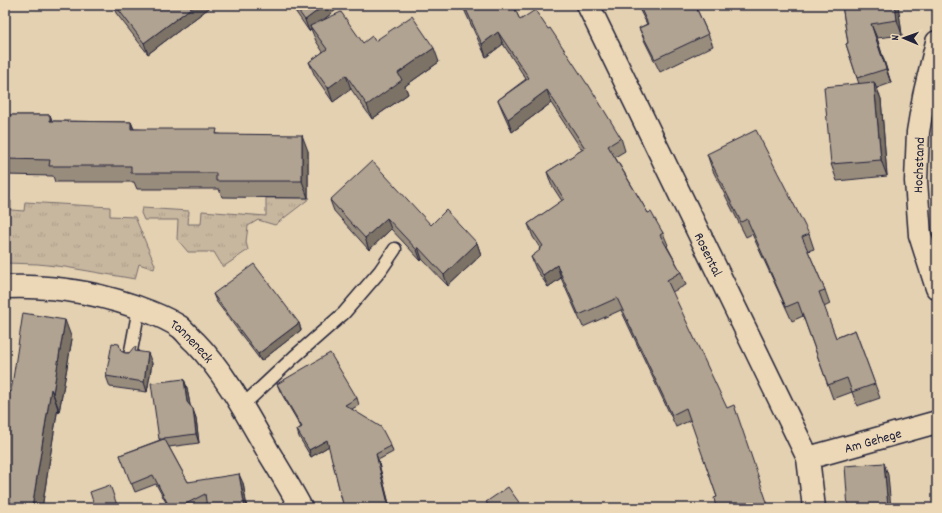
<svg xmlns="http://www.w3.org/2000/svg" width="942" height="513" font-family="Dekko,sans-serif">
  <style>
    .grass { fill: url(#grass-tufts); stroke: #756c6d }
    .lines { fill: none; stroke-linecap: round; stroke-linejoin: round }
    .service-casing { stroke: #22223b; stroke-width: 15 }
    .minor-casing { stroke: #22223b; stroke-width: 25 }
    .service { stroke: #ecd8b6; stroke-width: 12 }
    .minor { stroke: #ecd8b6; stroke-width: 22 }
    .wall { fill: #988c7d; stroke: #22223b }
    .shaded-wall { fill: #7c7266; stroke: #22223b }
    .building { fill: #b1a391; stroke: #22223b }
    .labels { text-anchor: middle; stroke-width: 3.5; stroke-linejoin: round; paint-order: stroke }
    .street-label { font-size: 14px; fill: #22223b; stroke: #ecd8b6 }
  </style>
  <defs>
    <pattern id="grass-tufts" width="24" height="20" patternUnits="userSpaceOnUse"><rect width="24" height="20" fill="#c8b79f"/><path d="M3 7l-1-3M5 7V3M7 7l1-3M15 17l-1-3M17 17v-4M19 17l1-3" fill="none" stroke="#ac9d8a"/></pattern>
  </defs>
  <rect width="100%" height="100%" fill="#e4d1b1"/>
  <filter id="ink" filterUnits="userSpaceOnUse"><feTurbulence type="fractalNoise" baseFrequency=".025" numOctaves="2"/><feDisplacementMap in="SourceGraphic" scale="8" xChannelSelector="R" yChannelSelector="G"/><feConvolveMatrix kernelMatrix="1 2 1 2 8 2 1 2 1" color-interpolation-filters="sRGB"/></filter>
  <g filter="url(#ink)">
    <path class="grass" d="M266 198H310L275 225 258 220 248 226 246 242 248 250 223 267 214 252H188L177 239 178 220H144L141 213 142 208 189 211 188 224H201L202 211 266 216Z
      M5 201H11V210L24 211 25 202 110 207V216L135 217 155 265 154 269 139 264 135 279 65 267 38 264 5 263Z"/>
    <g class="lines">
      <g class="service-casing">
        <path id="service" d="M130 356 139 308
          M242 406 294 357 344 313 380 271 395 249"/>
      </g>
      <g class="minor-casing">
        <g id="minor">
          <path id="s1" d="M588 5 808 458 814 508"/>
          <path d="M937 42 924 96 918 132 916 181 920 235 937 288"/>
          <path id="s2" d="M5 287C54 285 105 294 150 312 160 316 171 321 180 327 185 331 190 338 195 342 226 374 247 415 269 453 280 471 291 489 301 508"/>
          <path id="s3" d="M808 458 937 422"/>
        </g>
      </g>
      <use href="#service" class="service"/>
      <use href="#minor" class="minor"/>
    </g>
    <path class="wall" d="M113 5H213L148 54 116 13Z
      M291 5H342L322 21 363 43 375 41 439 62 405 86 408 94 372 119 351 89 333 102 315 76 309 62 323 52 316 41 311 29 309 31Z
      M462 5H513L520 20 621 138 625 151 615 157 648 213 663 233 668 245 667 246 681 272 686 285 672 292 717 497 691 420 676 427 621 310 583 327 561 278 548 287 536 269 531 257 540 251 539 249 540 248 533 237 528 224 562 201 551 184 547 172 582 150 551 103 512 132 503 112 498 100 526 79 503 44 486 57Z
      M637 5H695L708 34 713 46 660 72 644 40 639 28 647 24Z
      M842 5H898L902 35 877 38 891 83 877 88 881 99 887 176 837 181 831 164 859 84 846 44 848 43Z
      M5 115H50L52 121 131 122 134 129 219 134 308 151V198L222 197 219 189H137L134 182H55L53 176 5 175Z
      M707 154 809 234 814 249 808 251 825 290 830 304 824 307 836 338 855 330 880 398 857 406 852 392 833 399 803 316 792 321 752 234 746 237 712 169Z
      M330 200 431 225 477 243 481 255 448 286 422 259 421 261 391 229 369 250 334 211Z
      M213 294 299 323 301 330 261 361 216 301Z
      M72 339 59 412 58 407 42 508H5V397Z
      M121 351 125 353 137 352 152 363 147 392 110 387 106 376Z
      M184 379 187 388 190 405 196 418 199 443 169 447 188 482 243 483 247 508H207L206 503 198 508H169L156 484 135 492 120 455 160 440 159 439Z
      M277 384 357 398 359 405 352 409 391 446 393 452 378 460 390 508H344L329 446 311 457 299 437 297 430 301 427 280 391Z"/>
    <path class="shaded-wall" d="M195 5H213L148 54 144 43Z
      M325 5H342L312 29 310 26 311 29 309 31 305 20Z
      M895 5H898L902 35 897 20Z
      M871 24 877 38 891 83 886 69Z
      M498 32 503 44 486 57 482 44Z
      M434 48 439 62 405 86 408 94 372 119 367 105 398 73Z
      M346 75 351 89 333 102 328 88Z
      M874 82 881 99 887 176 881 160Z
      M547 90 551 103 512 132 508 119Z
      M50 115 56 131 50 121Z
      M131 122 137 138 131 129Z
      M302 135 308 151V198L302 181Z
      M387 218 391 229 369 250 365 238Z
      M477 243 481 255 448 286 444 275Z
      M418 247 422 259 421 261 417 250Z
      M557 265 561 278 548 287 543 275Z
      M65 320 72 339 59 412 53 393Z
      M299 323 301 330 261 361 258 354Z
      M148 353 152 363 147 392 144 382Z
      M184 379 187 388 191 411 187 402Z
      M51 389 58 407 42 508H32Z
      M193 409 196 418 199 443 196 434Z
      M327 440 329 446 311 457 309 450Z
      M376 454 378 460 390 508H389Z
      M884 463 888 475 891 508H888Z
      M239 474 243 483 247 508H245Z"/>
    <path class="building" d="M115 5H195L144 43Z
      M294 5H325L305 20Z
      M464 5H513L520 20 535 10 548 29 550 28 587 84H588L621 138 608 146 648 213 651 212 663 233 660 235 681 272 667 280 727 408 734 405 769 508H716L714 498 717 497 686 408 672 415 617 298 579 315 557 265 543 275 531 257 540 250 539 249 543 246 528 224 564 199 547 172 585 148 547 90 508 119 498 100 529 78 498 32 482 44Z
      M639 5H695L708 34 655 59 639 28 648 24Z
      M842 5H895L897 20 871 24 886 69 857 78 846 44 848 43Z
      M341 12 363 43 372 36 375 41 412 16 434 48 398 73 402 80 367 105 346 75 328 88 309 62 327 49 310 26Z
      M874 82 881 160 831 164 824 87Z
      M5 115H50V121L131 122V129H217L216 134 302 135V181H216V173H131V166H49L50 160 5 159Z
      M756 130 809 234 802 237 825 290 819 292 836 338 855 330 875 384 852 392 847 378 828 385 798 302 786 307 747 219 741 222 707 154Z
      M372 161 431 225 446 210 477 243 444 275 418 247 417 250 387 218 365 238 330 200Z
      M254 264 299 323 258 354 213 294Z
      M23 313 65 320 53 393 51 389 32 508H13V504L5 502V397L6 391 11 392Z
      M112 343 119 344 121 351 125 353H129L134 347H136L135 351 148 353 144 382 106 376Z
      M330 353 357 398 345 405 381 427 391 446 376 454 389 508H367V507L362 508H344L327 440 309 450 297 430 302 427 277 384Z
      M184 379 187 402 193 409 196 434 164 438 188 482 239 474 245 508H207L205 494 178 508H170L153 475 131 484 120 455 164 439H159L151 383Z
      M884 463 888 508H848L845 466Z
      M110 485 118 508H95L90 492Z
      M508 487 523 508H490L486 502Z"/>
  </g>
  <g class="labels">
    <g class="street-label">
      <text transform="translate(918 165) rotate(-88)" y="5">Hochstand</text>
      <text dy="5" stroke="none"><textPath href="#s1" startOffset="277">Rosental</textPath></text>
      <text dy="5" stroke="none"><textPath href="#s2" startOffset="200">Tanneneck</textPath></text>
      <text dy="5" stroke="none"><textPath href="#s3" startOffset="67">Am Gehege</textPath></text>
    </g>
  </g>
  <rect width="942" height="513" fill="none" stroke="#ecd8b6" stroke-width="20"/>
  <rect x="10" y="10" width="922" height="493" fill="none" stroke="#22223b" stroke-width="1.5" filter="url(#ink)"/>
  <g transform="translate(904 38) rotate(272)" stroke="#ecd8b6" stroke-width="3" paint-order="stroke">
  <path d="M0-3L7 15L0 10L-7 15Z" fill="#22223b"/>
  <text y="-6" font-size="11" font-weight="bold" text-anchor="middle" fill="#22223b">N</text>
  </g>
</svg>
